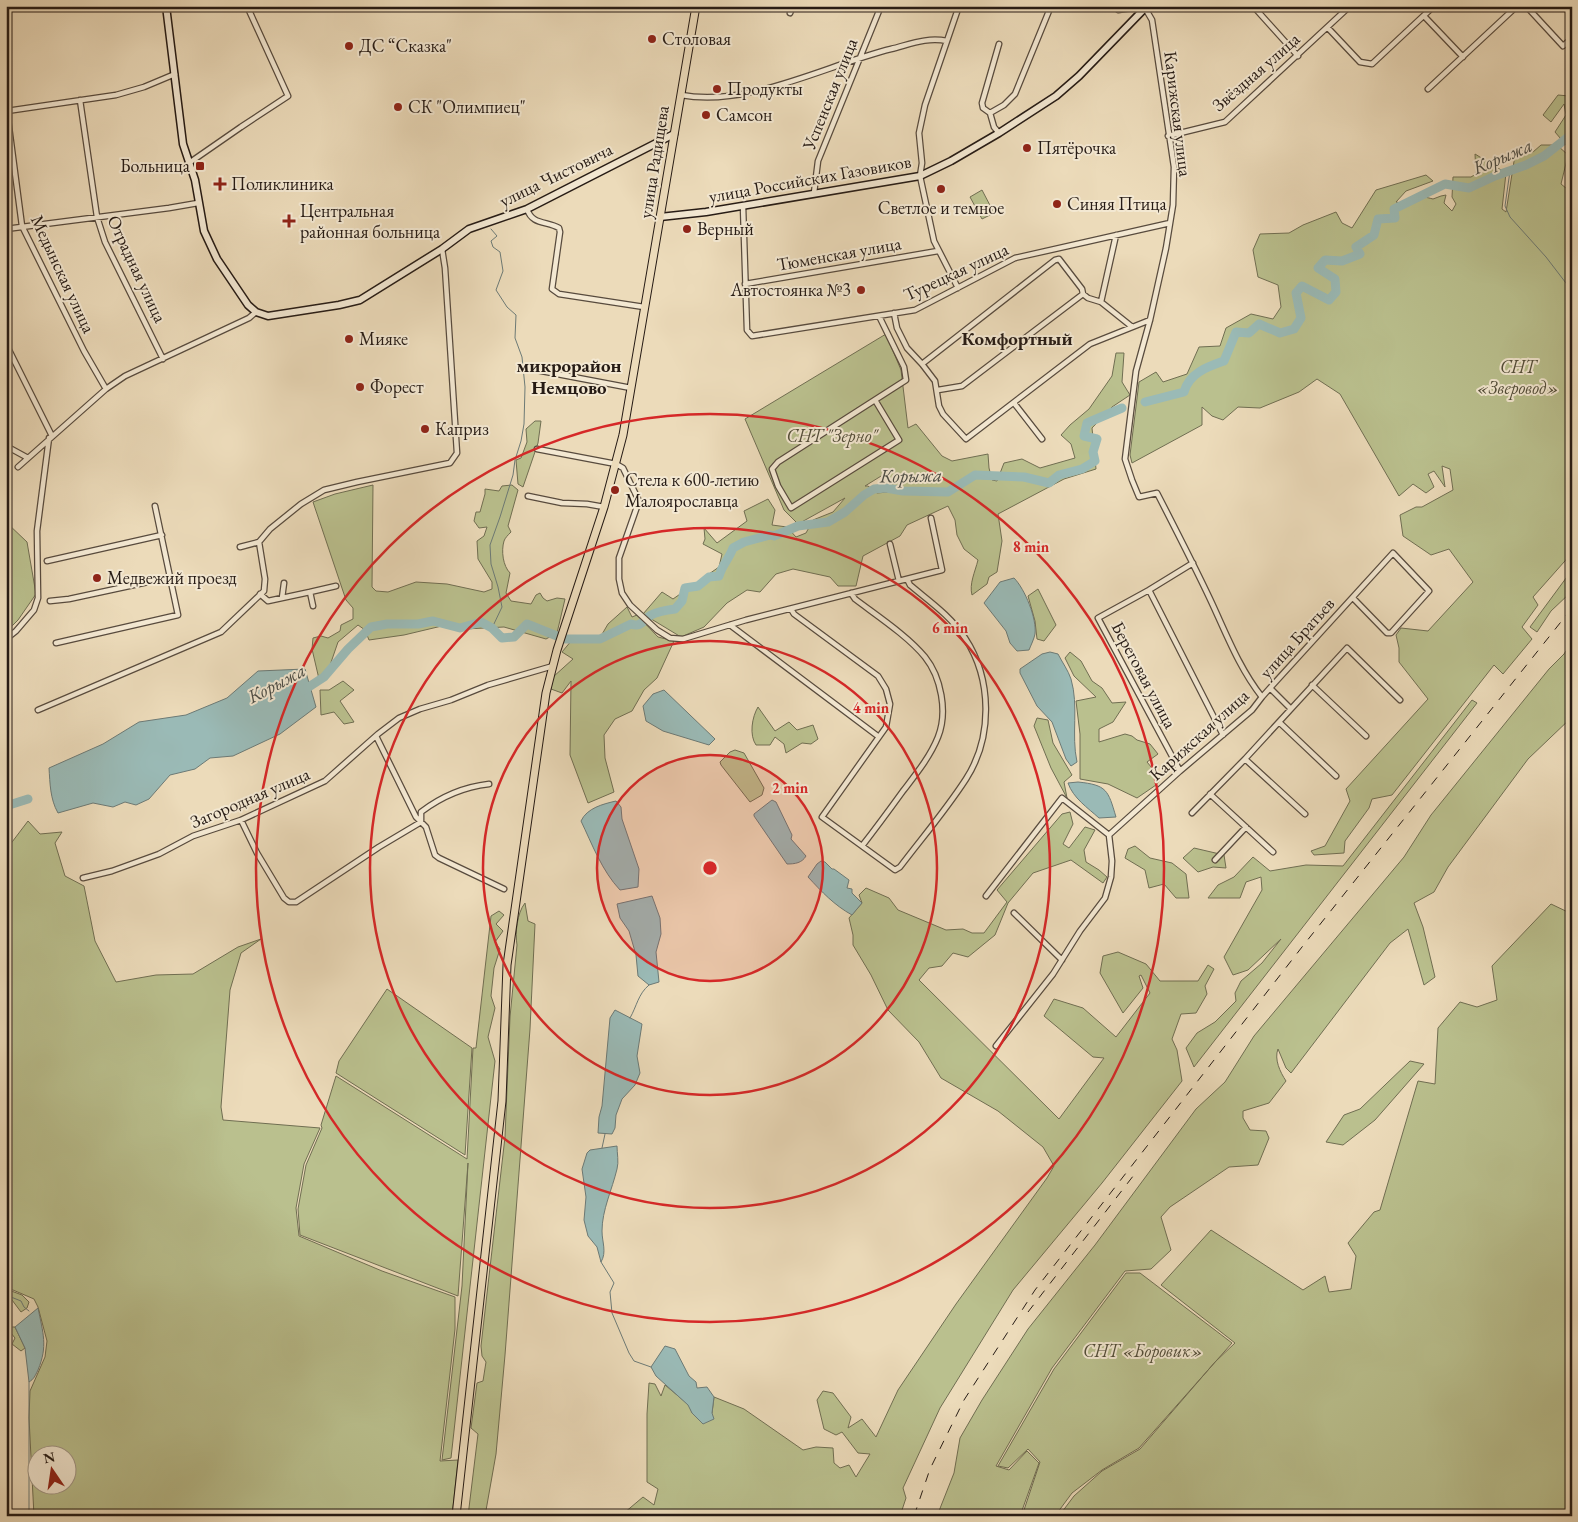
<svg xmlns="http://www.w3.org/2000/svg" width="1578" height="1522" font-family="'EB Garamond',serif">
  <style>
    .green { fill: #bac08e; stroke: #706e52; fill-rule: evenodd }
    .water { fill: #9abab6; stroke: #6c7a76 }
    .lines { fill: none; stroke-linecap: round; stroke-linejoin: round }
    .stream { stroke: #6c7a76; stroke-width: 1 }
    .river { stroke: #9abab6; stroke-width: 9 }
    .street-casing { stroke: #584b3e; stroke-width: 7 }
    .secondary-casing { stroke: #261b15; stroke-width: 9 }
    .primary-casing { stroke: #261b15; stroke-width: 9 }
    .street { stroke: #f3e8d2; stroke-width: 4.5 }
    .secondary { stroke: #f3e8d2; stroke-width: 6 }
    .primary { stroke: #ecdbba; stroke-width: 7 }
    .rail { stroke: #261b15; stroke-width: 1; stroke-dasharray: 9 9; stroke-linecap: butt }
    .ring { fill: none; stroke: #d62828; stroke-width: 2.5 }
    .poi-dot { fill: #8f2418; stroke: #f3e8d2; stroke-width: 2 }
    .labels { text-anchor: middle; stroke-width: 4; stroke-linejoin: round; paint-order: stroke }
    .poi-label { font-size: 18px; fill: #261b15; stroke: #f3e8d2; text-anchor: start }
    .street-label { font-size: 18px; fill: #261b15; stroke: #f3e8d2 }
    .park-label { font-size: 18px; font-style: italic; fill: #524d39; stroke: #f3e8d2 }
    .water-label { font-size: 19px; font-style: italic; fill: #494b45; stroke: #f3e8d2 }
    .neighbourhood-label { font-size: 19px; font-weight: bold; fill: #261b15; stroke: #f3e8d2 }
    .centre { fill: #d62828; stroke: #f3e8d2; stroke-width: 2.5 }
    .ring-label { font-size: 15px; text-anchor: middle; font-weight: bold; fill: #d62828; stroke: #f3e8d2; stroke-width: 4; stroke-linejoin: round; paint-order: stroke }
  </style>
  <rect width="100%" height="100%" fill="#ecdbba"/>
  <filter id="stains"><feTurbulence type="fractalNoise" baseFrequency=".004" numOctaves="4"/><feColorMatrix values="0 0 0 0 .2 0 0 0 0 .09 0 0 0 0 .02 0 0 0 .5 -.17"/></filter>
  <radialGradient id="worn" r=".72"><stop offset=".6" stop-color="#630" stop-opacity="0"/><stop offset="1" stop-color="#630" stop-opacity=".3"/></radialGradient>
  <path class="green" d="M1572 92V152L1555 132 1566 115 1564 104 1551 122 1543 115 1558 95 1569 96Z
    M1541 145H1557L1568 155 1561 184 1572 193V553L1533 597 1538 605 1522 627 1532 639 1503 674 1494 665 1392 795 1372 799 1369 808 1345 841 1344 853 1314 855 1311 851 1325 846 1350 801 1346 789 1428 699 1399 662V648L1396 635 1401 628 1428 631 1473 582 1449 549 1431 555 1403 536 1400 515 1416 507H1422L1453 490 1450 469 1442 466 1445 487 1434 471 1428 474 1434 487 1426 493 1413 484 1399 496 1340 394 1317 379 1299 392 1260 408 1238 407 1223 420 1212 416 1202 407V425L1132 463 1130 455 1139 382 1156 372 1163 382 1187 374 1199 347 1220 346 1226 328 1251 314 1273 319 1281 307 1278 285 1258 277 1253 250 1260 234 1289 233 1303 225 1336 212 1342 223 1352 228 1376 190 1426 175 1433 181 1406 191 1396 202 1407 204C1415 194 1421 196 1433 199L1441 196 1446 195 1444 203 1452 211 1456 204 1452 197 1453 177H1471L1476 174 1475 154 1506 173 1502 209 1506 212 1515 155 1524 150 1533 152Z
    M982 190 994 213 982 219 970 197Z
    M886 334 901 370 908 428 916 424 942 456 952 461 988 454 989 468 992 480 997 481 1004 463 1022 459 1040 468 1075 458 1071 444 1061 435 1070 425 1089 409 1112 376 1116 353H1124L1122 382 1130 395 1112 407 1092 428 1096 469 1064 479 998 514 1002 541 997 572 989 577 987 584 972 595C969 584 975 572 978 560L964 549 957 535 955 520 948 506 907 525 900 536 863 556 856 586H838L830 577 793 569 776 574 760 592 747 590 727 603 704 627 681 637 643 614 662 592 673 599 719 567 722 554 703 544 705 539 704 528 717 543 747 521 744 511 768 499 775 510 772 525 787 527 796 537 806 533 813 520 833 512 845 498 798 524 784 510 745 419ZM886 473V477L890 485 888 492 877 493 868 486H865Z
    M535 421H541L538 443 523 487 518 484 516 460 521 458 527 442 526 429Z
    M373 485 372 587 376 591 388 592 416 582 447 584 484 592 492 589V582L478 559 477 541 484 536 487 527 479 528 474 521 476 512H480L485 494V489L499 491 502 486 512 485 518 490 508 526 511 532C508 535 505 538 504 541 501 551 503 566 510 573L506 593 511 601 531 604 536 595 540 593 543 598 547 601 557 598 565 599 557 633 546 639 504 627 465 629 446 625 404 635 369 640 365 630 358 625 338 642 327 674 319 679 312 649 313 638 321 636 328 638 340 631 341 625 353 619V608L346 600 313 502 335 494Z
    M6 522 27 542 36 594 18 620 6 632Z
    M1572 570V589L1570 593 1551 611 1537 632 1530 627Z
    M1038 589 1056 625 1044 641 1037 639 1035 621 1028 596Z
    M627 607 632 617 637 615 658 637 674 641 657 678 644 690 632 711 615 719 604 735 605 758 614 792 588 803 570 755 571 681 562 693 551 689 553 677 573 659 562 652 572 640 601 636 608 624Z
    M1572 642V717L1528 759 1448 867 1434 892 1414 903 1423 927 1435 977 1424 985 1408 929 1390 943 1291 1073 1286 1068 1278 1049C1274 1059 1280 1072 1286 1081L1269 1103 1243 1111V1118L1250 1130 1266 1131 1269 1138 1258 1165 1229 1167 1170 1207 1161 1217 1171 1250 1151 1269 1125 1271 1052 1368 996 1466 1009 1470 1027 1451 1039 1463 1020 1516H937L954 1473 960 1438 982 1400 1028 1329 1095 1245 1196 1109 1225 1082 1254 1036 1404 857 1431 815 1549 669 1564 654Z
    M1070 652 1081 661 1092 681 1102 688 1112 703 1126 702 1113 722 1099 729V742L1125 734 1132 736 1137 740 1150 744 1158 754 1147 762 1157 774 1166 772 1156 785 1137 798 1108 784 1080 779V734L1076 701 1096 697 1074 676 1065 658Z
    M343 681 354 690 340 701 354 722 344 724 334 712 321 715 320 690H329Z
    M1472 700 1477 703 1194 1067 1186 1048 1197 1033 1215 1022 1236 1001 1235 993 1241 981 1262 963 1281 939 1248 970 1233 975 1224 957 1262 890 1261 877 1246 882 1240 898H1208L1218 885 1234 877 1253 857 1270 871 1306 865 1343 866Z
    M758 707 775 731 789 722 797 730 813 725 818 739 811 744 802 743 786 753 784 744 775 737 770 745H756C749 735 752 717 758 707Z
    M1037 718 1048 720 1053 743 1072 775 1064 782 1067 798 1051 768 1034 726Z
    M735 750 744 753 764 788 762 795 750 802 721 765 720 762 730 752Z
    M1070 812 1073 824 1063 844 1069 848 1085 827 1095 830 1084 850 1086 862 1099 870 1107 877 1103 883 1071 860 1033 873 1008 903 995 935 968 957 953 953 942 966 929 968 919 980 1059 1119 1104 1058 1093 1057 1044 1016 1054 999 1083 1008 1116 1037 1150 993 1141 975 1139 976 1143 988 1123 1013 1100 973 1103 956 1118 952 1146 964 1160 981H1198L1208 965 1214 969 1205 986 1207 994 1196 1013 1181 1014 1172 1039 1177 1050 1182 1081 1102 1183 1013 1290 940 1408 903 1488 906 1498 900 1516H624V1513L643 1497 654 1505 658 1489 647 1482V1414L649 1383 655 1384 661 1396 665 1385 689 1405 692 1413H712L714 1397 744 1409 803 1450 816 1447 833 1448 834 1463 840 1468 849 1465 856 1477 870 1454 858 1453 842 1432 836 1435 824 1429 817 1400 823 1391 833 1393 851 1417 848 1428 862 1419 876 1437 898 1390 956 1304 1047 1178 1054 1166 1043 1147 998 1111 941 1078 919 1042 888 1010 871 975 853 945V935L849 918 862 903 859 895 866 888 889 898 898 910 946 930 963 929 972 933H984L1007 902 997 890 1062 814Z
    M28 821 40 834 62 832 55 843 65 876 84 886 95 941 116 982 156 975 193 974 238 947 261 939 241 953 230 990 221 1107 223 1120 320 1128 304 1164 296 1208 299 1236 382 1271 455 1297V1329L440 1461 458 1460 452 1516H34L29 1418 30 1391 45 1357 47 1341 38 1307 34 1299 6 1287V850ZM38 1454H68V1484H38Z
    M1135 846 1150 858 1172 863 1186 874 1189 898H1176L1164 884 1149 888 1145 870 1125 858 1128 849Z
    M1194 848 1224 855 1226 868 1213 867 1198 872 1183 858Z
    M525 903 528 921 535 924 530 1029 505 1355 496 1454 485 1516H468L478 1434 471 1428 477 1383 483 1381 486 1362 482 1356 481 1346 505 1137 510 1017 517 945C515 933 517 913 525 903Z
    M1551 904 1572 914V1516H1059L1074 1496 1102 1471 1140 1449 1215 1362 1235 1343 1161 1285 1211 1230 1303 1290 1325 1276 1329 1292 1351 1289 1356 1256 1348 1243 1374 1212 1380 1210 1418 1081 1435 1084 1438 1028 1460 1002 1477 1007 1497 1000 1492 966Z
    M499 911 504 915 496 924 503 931 495 942 500 949 494 968 491 996 495 1008 488 1037 495 1061 451 1458 442 1460 462 1286 468 1163 458 1296 300 1235 298 1209 306 1165 322 1128 321 1125 336 1076 467 1159 473 1048H476L491 916Z
    M387 989 472 1048 465 1155 336 1073 339 1061Z
    M1410 1061 1424 1064 1375 1120 1343 1145 1326 1142 1344 1115 1360 1109Z
    M1126 1273H1140L1232 1343 1139 1448 1102 1470 1072 1493 1055 1516H1022L1040 1462 1028 1449 1008 1468 998 1466 1054 1369Z
    M6 1289 22 1295 29 1302 27 1308 21 1312 12 1300 6 1302Z
    M6 1327H15L25 1348 21 1351 12 1344 15 1338 11 1333 6 1338Z"/>
  <path class="water" d="M1014 578C1025 589 1037 619 1035 634 1034 639 1031 645 1029 650L1017 651 1010 643 1006 631 984 603 1000 582Z
    M1050 652 1058 654C1062 662 1068 670 1071 679 1079 706 1071 735 1077 762L1071 766 1066 759 1052 722 1037 706 1020 673V669L1042 654Z
    M305 669 316 707 280 734 233 756 210 758 195 769 170 775 149 799 136 805 125 802 113 807 93 803 58 813C50 799 50 783 49 768L103 744 139 722 186 715 227 698 258 671Z
    M664 690 715 739 709 745 663 731 646 721 643 706 653 694Z
    M1078 782C1107 785 1108 790 1116 817L1099 818C1088 808 1073 798 1068 783Z
    M772 800 776 802 792 835 791 839 806 856C802 863 795 864 787 864L754 816V814Z
    M616 801 621 807 622 819 639 869 638 887 620 890C602 871 592 844 581 821 587 808 603 804 616 801Z
    M821 861 825 862 832 869H834L849 880 847 888 852 889V893L862 903 852 915C834 905 822 892 808 877L817 864Z
    M652 896 660 918 661 934 656 952 659 982 649 985 638 976 636 955 629 931 620 918 617 904Z
    M615 1010 642 1024 637 1056 640 1073 635 1085 622 1099 616 1115 615 1128 612 1134 598 1133 599 1117 602 1106 610 1018Z
    M617 1146C617 1153 619 1162 617 1169 612 1190 602 1210 602 1231 602 1242 607 1252 601 1262L597 1247 588 1236 584 1220 586 1197 582 1169 587 1153 590 1150Z
    M38 1308C43 1333 48 1346 38 1370 35 1376 34 1379 29 1382L25 1348 15 1327Z
    M665 1346 675 1349 689 1376 696 1382 697 1388 707 1387 714 1397 712 1413 714 1419 703 1424 692 1413 688 1405 656 1376 651 1367Z"/>
  <g class="lines">
    <path class="stream" d="M1510 171 1505 206 1510 217 1546 257 1569 287 1572 288
      M491 229 497 236 491 241 493 247 500 252 503 271 496 290 507 307 516 315 515 338 522 357 525 387 524 424 521 441 515 460 513 475 500 517 490 545 491 564 498 587 502 607 492 628
      M630 1018C637 1006 638 994 649 985
      M602 1148 605 1134
      M601 1262 614 1283 610 1292 612 1313 629 1353 634 1361 651 1367
      M6 1295 21 1301 24 1307 29 1311
      M29 1382V1516"/>
    <path class="river" d="M1145 402 1184 392C1189 373 1207 367 1224 361L1236 332 1249 333 1259 324 1280 333 1294 329 1301 318 1296 293 1302 286 1329 300 1336 292 1335 279 1318 268 1325 260 1342 261 1360 254 1356 247 1374 235 1378 219 1395 218 1394 209 1445 184 1469 188 1495 176 1526 165 1544 156 1572 134
      M565 639H600L631 624C642 628 644 619 651 615 659 611 667 610 675 609L682 601 685 588 698 586 709 577 719 576C722 565 729 559 733 548L744 542 770 535 774 536 798 526 828 522 845 512 864 495 874 489 886 488 903 491 948 492 975 475 1024 477 1049 483 1059 475 1082 469 1095 461 1093 452 1097 439 1084 436 1087 423 1122 408
      M301 692 324 677 348 649 371 627 387 624H418L433 621 460 628 481 622 492 628 502 638 514 637 527 624 557 636
      M6 806 28 799"/>
    <g class="street-casing">
      <path id="street" d="M1115 6 1118 10 1132 8 1134 6
        M1253 6 1298 56
        M1526 6 1563 46 1572 38
        M790 13 793 6
        M1424 16 1463 57
        M1328 28 1360 62 1372 64 1434 6
        M1428 89 1517 6
        M681 95C748 108 826 65 891 49 911 44 927 37 947 41
        M80 100 97 217 105 242 163 359
        M6 104 22 226 84 351 106 389
        M7 111 116 95 144 87 175 74
        M990 113 1004 105 1015 94 1051 6
        M990 113 983 108 982 103 999 44
        M990 113 994 127 999 133
        M1168 136 1225 122 1350 6
        M189 163 241 127 288 96 247 6
        M814 193 818 161 881 6
        M743 206 747 330 752 336 915 310 1015 258 1170 223
        M527 209C532 225 547 221 559 228L560 232 552 289 559 294 644 307
        M6 229 169 208 198 203
        M745 284 938 251
        M958 288 934 241 920 176 922 163 919 133 925 105 959 6
        M1101 302 1116 235
        M894 313 897 328 907 348 922 364 935 381 939 406 943 414 966 439 1090 344 1150 320
        M6 344 52 436
        M922 364 1055 260 1059 259 1082 289 1083 294 1088 298 1101 302 1131 326
        M531 369 631 388
        M938 390 962 386 1083 294
        M875 400 899 440 791 508 778 486 772 469 778 462 906 380 904 367 879 316
        M1014 403 1042 439
        M6 446 28 458
        M537 449 616 464 623 468 639 501 619 558V579L622 593 630 605 657 630 670 638 683 639 746 620 942 570 931 518
        M18 467 106 389 125 376 249 318 256 312
        M528 496 562 503 587 504 604 507
        M890 544 899 581
        M240 547 259 542
        M47 561 162 535
        M1149 590 1223 735
        M310 592 336 586
        M851 593 855 599C876 615 908 636 925 657 941 677 948 712 938 737 930 757 916 774 903 791 890 809 876 828 862 846
        M260 594 268 601 310 592 313 606
        M282 598 284 583
        M50 601 69 599 171 577
        M791 609 794 614 878 676 886 689 890 704 886 727 822 817 895 870 900 867C922 838 946 810 966 779 993 737 992 679 965 638 951 616 929 601 910 585L907 579
        M730 625 879 737
        M6 639 16 631 34 610 38 598 37 531 49 438
        M56 643 178 615 155 506
        M1312 685 1366 736
        M1270 688 1291 709
        M1262 697 1270 688 1393 553 1429 591 1391 633H1387L1353 598
        M38 710 221 632 264 591 265 579 259 542 270 529 301 504 324 490 357 482 450 463 457 453 445 268 442 249
        M1279 722 1336 776
        M376 736 416 817 426 827 435 855 439 858 504 889
        M1245 759 1305 814
        M6 761V767
        M1180 771 1098 618 1149 590 1193 563
        M1210 794 1273 852
        M1192 813 1245 759 1347 648 1400 700
        M241 820 257 853 284 898 289 902H296L379 847 421 822V812C442 796 463 787 489 784
        M1109 835 1180 771 1252 710 1262 697C1239 668 1226 633 1210 599 1193 563 1175 528 1157 493L1139 497 1132 480 1125 459 1136 371 1150 320 1166 248 1173 205 1174 167 1152 20 1145 8
        M1215 860 1246 827
        M83 878 112 871 159 854 193 836 241 820 325 781 378 734 399 718 420 709 451 700 488 685 553 666
        M986 896 1062 798 1109 835 1112 861 1111 877 1105 898 1080 931 1053 974 996 1046
        M1014 913 1062 960"/>
    </g>
    <g class="secondary-casing">
      <path id="secondary" d="M166 6 183 144 195 180 204 231 217 259 248 305 256 312 268 316 339 305 360 300 442 249 469 229 527 209 674 134
        M660 217 706 212 920 176 951 161 999 133 1056 96 1079 76 1147 6"/>
    </g>
    <g class="primary-casing">
      <path id="primary" d="M456 1516 502 1101 507 965 546 693 557 650 604 507 623 435 696 6"/>
    </g>
    <use href="#street" class="street"/>
    <use href="#secondary" class="secondary"/>
    <use href="#primary" class="primary"/>
    <path class="rail" d="M1028 1312 1137 1171
      M914 1516 930 1469 964 1400 1035 1290 1302 947 1572 608"/>
  </g>
  <circle cx="710" cy="868" r="113" fill="#d62828" fill-opacity=".12"/>
  <g class="ring">
    <circle cx="710" cy="868" r="113"/>
    <circle cx="710" cy="868" r="227"/>
    <circle cx="710" cy="868" r="340"/>
    <circle cx="710" cy="868" r="454"/>
  </g>
  <g class="poi-dot">
    <circle cx="652" cy="39" r="5"/>
    <circle cx="349" cy="46" r="5"/>
    <circle cx="717" cy="89" r="5"/>
    <circle cx="398" cy="107" r="5"/>
    <circle cx="706" cy="115" r="5"/>
    <circle cx="1027" cy="148" r="5"/>
    <rect x="195" y="161" width="10" height="10" rx="2.5"/>
    <path d="M217.5 176.5h5v5h5v5h-5v5h-5v-5h-5v-5h5z"/>
    <circle cx="941" cy="189" r="5"/>
    <circle cx="1057" cy="204" r="5"/>
    <path d="M286.5 213.5h5v5h5v5h-5v5h-5v-5h-5v-5h5z"/>
    <circle cx="687" cy="229" r="5"/>
    <circle cx="861" cy="290" r="5"/>
    <circle cx="349" cy="339" r="5"/>
    <circle cx="360" cy="387" r="5"/>
    <circle cx="425" cy="429" r="5"/>
    <circle cx="615" cy="490" r="5"/>
    <circle cx="97" cy="578" r="5"/>
  </g>
  <g class="labels">
    <g class="poi-label">
      <text x="662" y="45">Столовая</text>
      <text x="359" y="52">ДС “Сказка"</text>
      <text x="727" y="95">Продукты</text>
      <text x="408" y="113">СК "Олимпиец"</text>
      <text x="716" y="121">Самсон</text>
      <text x="1037" y="154">Пятёрочка</text>
      <text x="190" y="172" text-anchor="end">Больница</text>
      <text x="231" y="190">Поликлиника</text>
      <text x="1067" y="210">Синяя Птица</text>
      <text x="941" y="214" text-anchor="middle">Светлое и темное</text>
      <text x="300" y="217">Центральная<tspan x="300" dy="21">районная больница</tspan></text>
      <text x="697" y="235">Верный</text>
      <text x="851" y="296" text-anchor="end">Автостоянка №3</text>
      <text x="359" y="345">Мияке</text>
      <text x="370" y="393">Форест</text>
      <text x="435" y="435">Каприз</text>
      <text x="625" y="486">Стела к 600-летию<tspan x="625" dy="21">Малоярославца</tspan></text>
      <text x="107" y="584">Медвежий проезд</text>
    </g>
    <g class="street-label">
      <text transform="translate(1256 72) rotate(-41)" y="6">Звёздная улица</text>
      <text transform="translate(830 94) rotate(-68)" y="6">Успенская улица</text>
      <text transform="translate(1178 114) rotate(83)" y="6">Карижская улица</text>
      <text transform="translate(654 162) rotate(-81)" y="6">улица Радищева</text>
      <text transform="translate(556 175) rotate(-26)" y="6">улица Чистовича</text>
      <text transform="translate(810 179) rotate(-10)" y="6">улица Российских Газовиков</text>
      <text transform="translate(839 254) rotate(-10)" y="6">Тюменская улица</text>
      <text transform="translate(137 269) rotate(65)" y="6">Отрадная улица</text>
      <text transform="translate(956 272) rotate(-25)" y="6">Турецкая улица</text>
      <text transform="translate(63 274) rotate(65)" y="6">Медынская улица</text>
      <text transform="translate(1297 638) rotate(-48)" y="6">улица Братьев</text>
      <text transform="translate(1144 675) rotate(62)" y="6">Береговая улица</text>
      <text transform="translate(1199 735) rotate(-42)" y="6">Карижская улица</text>
      <text transform="translate(250 798) rotate(-23)" y="6">Загородная улица</text>
    </g>
    <g class="park-label">
      <text x="1518" y="373">СНТ<tspan x="1518" dy="21">«Зверовод»</tspan></text>
      <text x="832" y="442">СНТ "Зерно"</text>
      <text x="1143" y="1357">СНТ «Боровик»</text>
    </g>
    <g class="water-label">
      <text transform="translate(1502 156) rotate(-23)" y="7">Корыжа</text>
      <text transform="translate(911 475) rotate(-1)" y="7">Корыжа</text>
      <text transform="translate(276 683) rotate(-28)" y="7">Корыжа</text>
    </g>
    <g class="neighbourhood-label">
      <text x="1017" y="345">Комфортный</text>
      <text x="569" y="372">микрорайон<tspan x="569" dy="22">Немцово</tspan></text>
    </g>
  </g>
  <circle cx="710" cy="868" r="8" class="centre"/>
  <g class="ring-label">
    <text x="1031" y="552">8 min</text>
    <text x="950" y="633">6 min</text>
    <text x="871" y="713">4 min</text>
    <text x="790" y="793">2 min</text>
  </g>
  <rect width="1578" height="1522" fill="none" stroke="#ecdbba" stroke-width="25"/>
  <rect x="8" y="8" width="1563" height="1507" fill="none" stroke="#261b15" stroke-width="2.5"/>
  <rect x="12" y="12" width="1553" height="1497" fill="none" stroke="#261b15"/>
  <g transform="translate(52 1470) rotate(347)"><circle r="24" fill="#f3e8d2" stroke="#a19686"/>
  <path d="M0-4L9 19L0 12L-9 19Z" fill="#8f2418"/>
  <text y="-8" font-size="14" font-weight="bold" text-anchor="middle" fill="#261b15">N</text>
  </g>
  <rect width="100%" height="100%" filter="url(#stains)"/>
  <rect width="100%" height="100%" fill="url(#worn)"/>
</svg>
